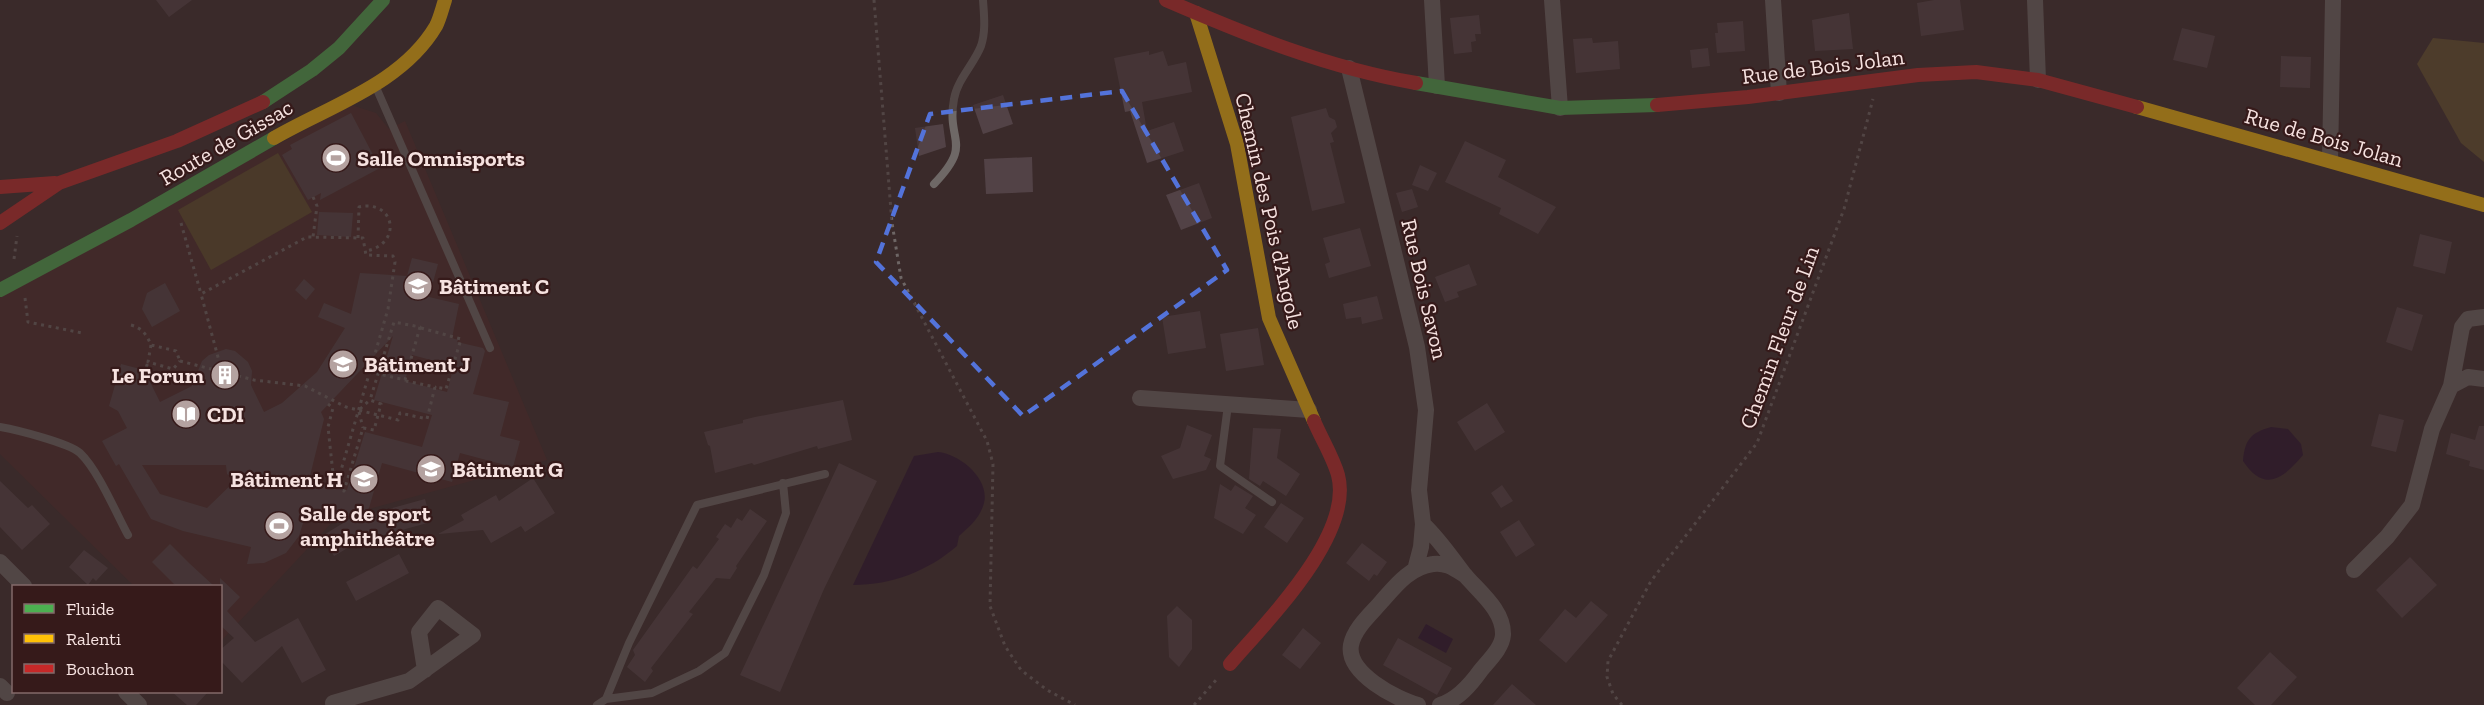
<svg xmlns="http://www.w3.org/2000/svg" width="2484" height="705" font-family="'Zilla Slab',serif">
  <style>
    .built { fill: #4a2928 }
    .green { fill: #5d4c28 }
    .forest { fill: #64532d }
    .water { fill: #240e2b }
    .building { fill: #524246; fill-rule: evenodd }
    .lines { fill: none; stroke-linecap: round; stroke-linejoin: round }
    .path { stroke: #6e6665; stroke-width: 3; stroke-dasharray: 3 4.5; stroke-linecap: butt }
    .lane { stroke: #6e6866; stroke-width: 8 }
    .street { stroke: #6e6866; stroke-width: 16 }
    .fast { stroke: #4caf50; stroke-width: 14 }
    .slow { stroke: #ffc107; stroke-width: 14 }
    .jam { stroke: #c62828; stroke-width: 14 }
    .marked { fill: none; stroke: #5373da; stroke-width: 4.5; stroke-dasharray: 12 8; stroke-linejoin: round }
    .labels { text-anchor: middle; stroke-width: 4.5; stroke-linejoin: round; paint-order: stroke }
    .street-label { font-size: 22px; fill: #f6e2e0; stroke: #361a1a }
    .poi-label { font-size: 22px; font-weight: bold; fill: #f6e2e0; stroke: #361a1a; text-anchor: start }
  </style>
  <rect width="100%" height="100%" fill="#3a2a2a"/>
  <path class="built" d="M351 105 376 113 389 129 405 121 547 460 336 518 221 641 220 586H134L0 454V295Z"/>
  <path class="green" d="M278 153 312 212 211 270 178 210Z"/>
  <path class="forest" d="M2433 38 2484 43V162L2461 143 2417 64Z"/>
  <path class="water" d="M2271 427 2288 429 2301 444 2303 455C2283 479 2264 493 2243 461 2245 440 2250 433 2271 427Z
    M938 452C960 454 990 479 984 503 980 518 970 526 959 536L957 546C928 571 892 585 853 585L914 456Z
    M1426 624 1453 639 1446 653 1418 638Z"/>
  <path class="building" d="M156 0H192L169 17Z
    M1934 0H1960L1964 30 1921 36 1917 3Z
    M1849 13 1853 49 1815 51 1812 20Z
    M1479 15 1481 34H1475L1476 41 1471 42 1472 52 1454 54 1450 18Z
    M1743 21 1745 51 1717 53 1715 33H1718L1717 23Z
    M2182 28 2215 36 2207 68 2173 60Z
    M1592 38 1593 43 1618 41 1620 69 1576 73 1573 39Z
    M1708 48 1710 66 1692 68 1690 50Z
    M1149 51V55L1163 51 1168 66 1186 62 1192 92 1142 102 1147 131 1174 122 1184 151 1147 163 1130 111 1125 112 1114 58Z
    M2281 56 2311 57 2310 88 2280 87Z
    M1003 95 1013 124 983 134 973 105Z
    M1326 108 1329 117 1335 120 1337 127 1331 133 1334 142 1330 143 1345 203 1312 211 1291 117Z
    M351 113 380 168 320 200 321 193 308 200 282 155 292 149 290 145Z
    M943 124 946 147 919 156 915 128Z
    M1465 141 1506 160 1498 177 1556 207 1538 234 1499 214 1501 208 1445 182Z
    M1032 157 1033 192 986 194 984 159Z
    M1420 165 1437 173 1428 191 1412 185Z
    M1199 183 1212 218 1181 230 1166 195Z
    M1412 189 1418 207 1402 212 1396 193Z
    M319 212 353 213 351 237 317 235Z
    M1360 228 1371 266 1329 278 1325 264 1330 262 1323 238Z
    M2420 234 2452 242 2445 274 2413 266Z
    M412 258 438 264 429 297 459 304 452 338 458 340 457 342 483 348 485 351 473 394 509 402 500 436 520 441 513 467 460 453 452 482 382 463 367 515 425 499 431 522 358 542 334 556 322 536 353 517 308 507 299 536 286 553 264 563 247 564 251 547 183 531 151 519 119 464 116 466 102 441 127 428 118 411 109 406 121 364 144 370 160 402 192 386 187 378H195L202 361 209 355 226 349 235 351 248 362 252 371 251 385 264 412 282 403 317 372 345 328 318 317 324 303 351 314 360 273 407 276ZM393 336 374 400 432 415 422 447 365 432 347 490 309 480 324 419 321 412ZM412 355 454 366 447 392 405 381ZM142 465H226L227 474 236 480 207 508 160 494Z
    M1469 264 1477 285 1457 292 1459 297 1445 302 1435 277Z
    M304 279 315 289 306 300 295 290Z
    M165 283 180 311 152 327 142 309 147 293Z
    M1377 296 1383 319 1362 324 1361 317 1346 319 1343 304Z
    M2397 307 2423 315 2412 351 2386 342Z
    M1200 311 1206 348 1168 354 1162 317Z
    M1258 328 1264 365 1226 371 1220 334Z
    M843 400 852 440 818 449 817 446 754 465 752 463 715 473 710 446 708 445 704 432 743 423V420L755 417Z
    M1487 403 1505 432 1475 451 1457 422Z
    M2379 414 2404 420 2396 452 2371 446Z
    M1187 425 1212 435 1204 456 1211 459 1206 470 1173 479 1161 456 1180 448Z
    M2479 426H2484V470L2469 466 2470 461 2446 454 2451 433 2475 440Z
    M1253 428 1281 429 1277 458 1300 474 1286 496 1263 481 1260 486 1249 479Z
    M839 463 877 481 824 589 780 692 740 675Z
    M533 478 555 513 525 532 521 526 491 543 483 530 438 534 464 520 461 515 496 495 499 501Z
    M0 481 28 508 32 505 50 524 22 550 0 527Z
    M1220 484 1231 491 1235 485 1253 496 1245 508 1256 515 1243 534 1214 518Z
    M1502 485 1513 501 1501 508 1491 493Z
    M1281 503 1304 518 1287 543 1264 527Z
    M750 509 767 521 736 566 737 568 730 579 716 578 689 612 693 614 651 668 653 671 645 682 627 667 635 655 633 650 693 566 697 569 719 539 716 537 725 524 731 528 737 518 742 521Z
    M1519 520 1535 545 1516 557 1500 532Z
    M1362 543 1387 562 1377 576 1374 574 1369 581 1346 563Z
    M170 544 189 563 214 586H176L152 562Z
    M84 550 108 568 96 581 93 578 88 585 69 567Z
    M399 554 409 573 356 601 346 582Z
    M2410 557 2437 585 2402 618 2376 590Z
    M220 578 240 597 227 611 255 642 298 618 326 670 302 683 282 646 242 683 220 660V650L234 638 220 625Z
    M1591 601 1608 615 1566 663 1539 640 1565 609 1576 618Z
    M1177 606 1192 620V649L1179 667 1169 657 1167 616Z
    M1303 628 1321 643 1300 669 1282 655Z
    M1398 638 1452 668 1437 695 1383 665Z
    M2270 652 2297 677 2271 705H2255L2237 688Z
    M1512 684 1536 705H1493Z
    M172 692H208L196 705H187Z"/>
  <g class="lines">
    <path class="path" d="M874 0 892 223 901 278 987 441 993 464 990 606 1005 646 1021 670 1047 690 1075 705
      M313 197 317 206 313 237
      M181 223 201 294
      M358 238 359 207C395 199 403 244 366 251
      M14 259 17 236
      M25 298 28 322 82 333
      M131 325C142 328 147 335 151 345L176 351 180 361
      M421 328 461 339 446 389 435 387
      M151 345 148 362 173 369 180 361
      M180 361 254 380 305 386 346 407 398 420 400 413 427 419 435 387 406 381
      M222 372 201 294 307 237 363 238 366 255 393 256 395 262 388 309 337 484
      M144 374 148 362
      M328 404 333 408 328 427 334 483 342 485 341 490 344 491 363 428 374 430 381 404 370 400 394 322 420 327 405 380 379 374
      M360 409 370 400
      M359 412 363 428
      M1194 705 1217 679
      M1622 705 1613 694 1607 677 1608 661 1651 581 1757 443 1844 209 1873 99"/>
    <path class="lane" d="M375 85 490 348
      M934 184C974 142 946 143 954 99 957 80 974 64 981 46 986 31 984 15 983 0
      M1228 405 1220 466 1272 502
      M0 427C17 430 69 443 80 453 98 470 116 513 128 535
      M606 699 629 643 697 505 825 474
      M597 705 606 699 652 693 699 671 725 653 764 575 786 513 783 483"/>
    <path class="street" d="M1432 0 1437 86
      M1552 0 1560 108
      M1773 0 1779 93
      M2035 0 2038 80
      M1349 68 1417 347 1426 410 1419 490 1423 524 1421 547 1415 570
      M2330 160 2333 0
      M2451 386 2462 327 2468 319 2484 317
      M1140 398 1309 410
      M1423 524C1439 539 1451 557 1464 574 1478 591 1504 610 1503 635 1502 648 1489 660 1481 670 1471 684 1458 700 1440 705
      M0 562 24 586
      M2354 570 2387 537 2412 505 2432 429 2451 386 2468 377 2484 379
      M0 686 7 693
      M126 692 139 705
      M333 703 409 681 473 635 438 608 419 632 425 670
      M1418 705C1396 699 1346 673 1351 645 1354 628 1372 613 1382 601 1396 585 1410 567 1433 564 1446 562 1455 569 1466 576"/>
    <path class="fast" d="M1416 83 1560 108 1657 105
      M263 102 312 70 339 48 383 0
      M0 290 131 220 274 138"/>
    <path class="slow" d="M1196 13 1237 144 1269 318 1314 421
      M2137 107 2484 205
      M274 138C329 106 402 84 436 26 440 18 442 9 445 0"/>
    <path class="jam" d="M1166 0C1247 35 1328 68 1416 83
      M1657 105 1748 97 1918 75 1976 72 2038 80 2137 107
      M0 187 55 183
      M0 223 59 183 177 141 263 102
      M1230 664C1266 622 1354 535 1338 475 1333 457 1321 438 1314 421"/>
  </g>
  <path d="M0 0H2484V705H0ZM1122 91 1227 270 1023 416 876 262 930 114Z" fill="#3a2a2a" fill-opacity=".55" fill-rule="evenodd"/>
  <path class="marked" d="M1122 91 1227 270 1023 416 876 262 930 114Z"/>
  <defs>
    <g id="stadium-disc" transform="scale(1.5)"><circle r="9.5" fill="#b4a2a0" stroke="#361a1a"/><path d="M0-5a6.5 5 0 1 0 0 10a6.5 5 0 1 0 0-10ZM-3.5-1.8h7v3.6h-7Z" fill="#fff"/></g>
    <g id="school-disc" transform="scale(1.5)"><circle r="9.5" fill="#b4a2a0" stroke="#361a1a"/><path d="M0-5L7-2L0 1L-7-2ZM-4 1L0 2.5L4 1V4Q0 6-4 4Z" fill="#fff"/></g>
    <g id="building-disc" transform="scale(1.5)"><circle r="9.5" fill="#b4a2a0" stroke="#361a1a"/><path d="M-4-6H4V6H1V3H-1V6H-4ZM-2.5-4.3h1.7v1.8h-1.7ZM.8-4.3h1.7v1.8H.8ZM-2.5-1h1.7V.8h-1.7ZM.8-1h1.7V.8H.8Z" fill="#fff"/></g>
    <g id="library-disc" transform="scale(1.5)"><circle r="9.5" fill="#b4a2a0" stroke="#361a1a"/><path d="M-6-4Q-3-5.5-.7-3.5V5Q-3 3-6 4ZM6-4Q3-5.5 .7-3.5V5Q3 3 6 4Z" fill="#fff"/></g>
  </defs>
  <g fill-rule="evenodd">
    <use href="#stadium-disc" x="336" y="158"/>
    <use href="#school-disc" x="418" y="286"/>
    <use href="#school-disc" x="343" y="364"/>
    <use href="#building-disc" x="225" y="375"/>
    <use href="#library-disc" x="186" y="414"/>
    <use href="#school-disc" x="431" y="469"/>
    <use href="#school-disc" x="364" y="479"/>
    <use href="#stadium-disc" x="279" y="526"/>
  </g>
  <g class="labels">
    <g class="street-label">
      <text transform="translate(1823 66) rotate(-7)" y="8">Rue de Bois Jolan</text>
      <text transform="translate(2324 137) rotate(16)" y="8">Rue de Bois Jolan</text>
      <text transform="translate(226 142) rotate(-30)" y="8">Route de Gissac</text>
      <text transform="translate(1270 211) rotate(77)" y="8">Chemin des Pois d'Angole</text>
      <text transform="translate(1425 289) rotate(77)" y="8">Rue Bois Savon</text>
      <text transform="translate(1779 337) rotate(-70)" y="8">Chemin Fleur de Lin</text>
    </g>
    <g class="poi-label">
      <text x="357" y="166">Salle Omnisports</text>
      <text x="439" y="294">Bâtiment C</text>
      <text x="364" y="372">Bâtiment J</text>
      <text x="204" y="383" text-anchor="end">Le Forum</text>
      <text x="207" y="422">CDI</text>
      <text x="452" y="477">Bâtiment G</text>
      <text x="343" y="487" text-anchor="end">Bâtiment H</text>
      <text x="300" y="521">Salle de sport<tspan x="300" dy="25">amphithéâtre</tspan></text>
    </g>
  </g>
  <rect x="12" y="585" width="210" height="108" fill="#361a1a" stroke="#836a69" stroke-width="1.5"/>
  <rect x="24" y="604" width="30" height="9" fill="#4caf50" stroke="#836a69" stroke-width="1.5"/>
  <text x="66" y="615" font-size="18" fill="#f6e2e0">Fluide</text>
  <rect x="24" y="634" width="30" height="9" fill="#ffc107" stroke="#836a69" stroke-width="1.5"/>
  <text x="66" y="645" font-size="18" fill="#f6e2e0">Ralenti</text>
  <rect x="24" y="664" width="30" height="9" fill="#c62828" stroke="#836a69" stroke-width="1.5"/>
  <text x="66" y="675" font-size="18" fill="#f6e2e0">Bouchon</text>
</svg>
